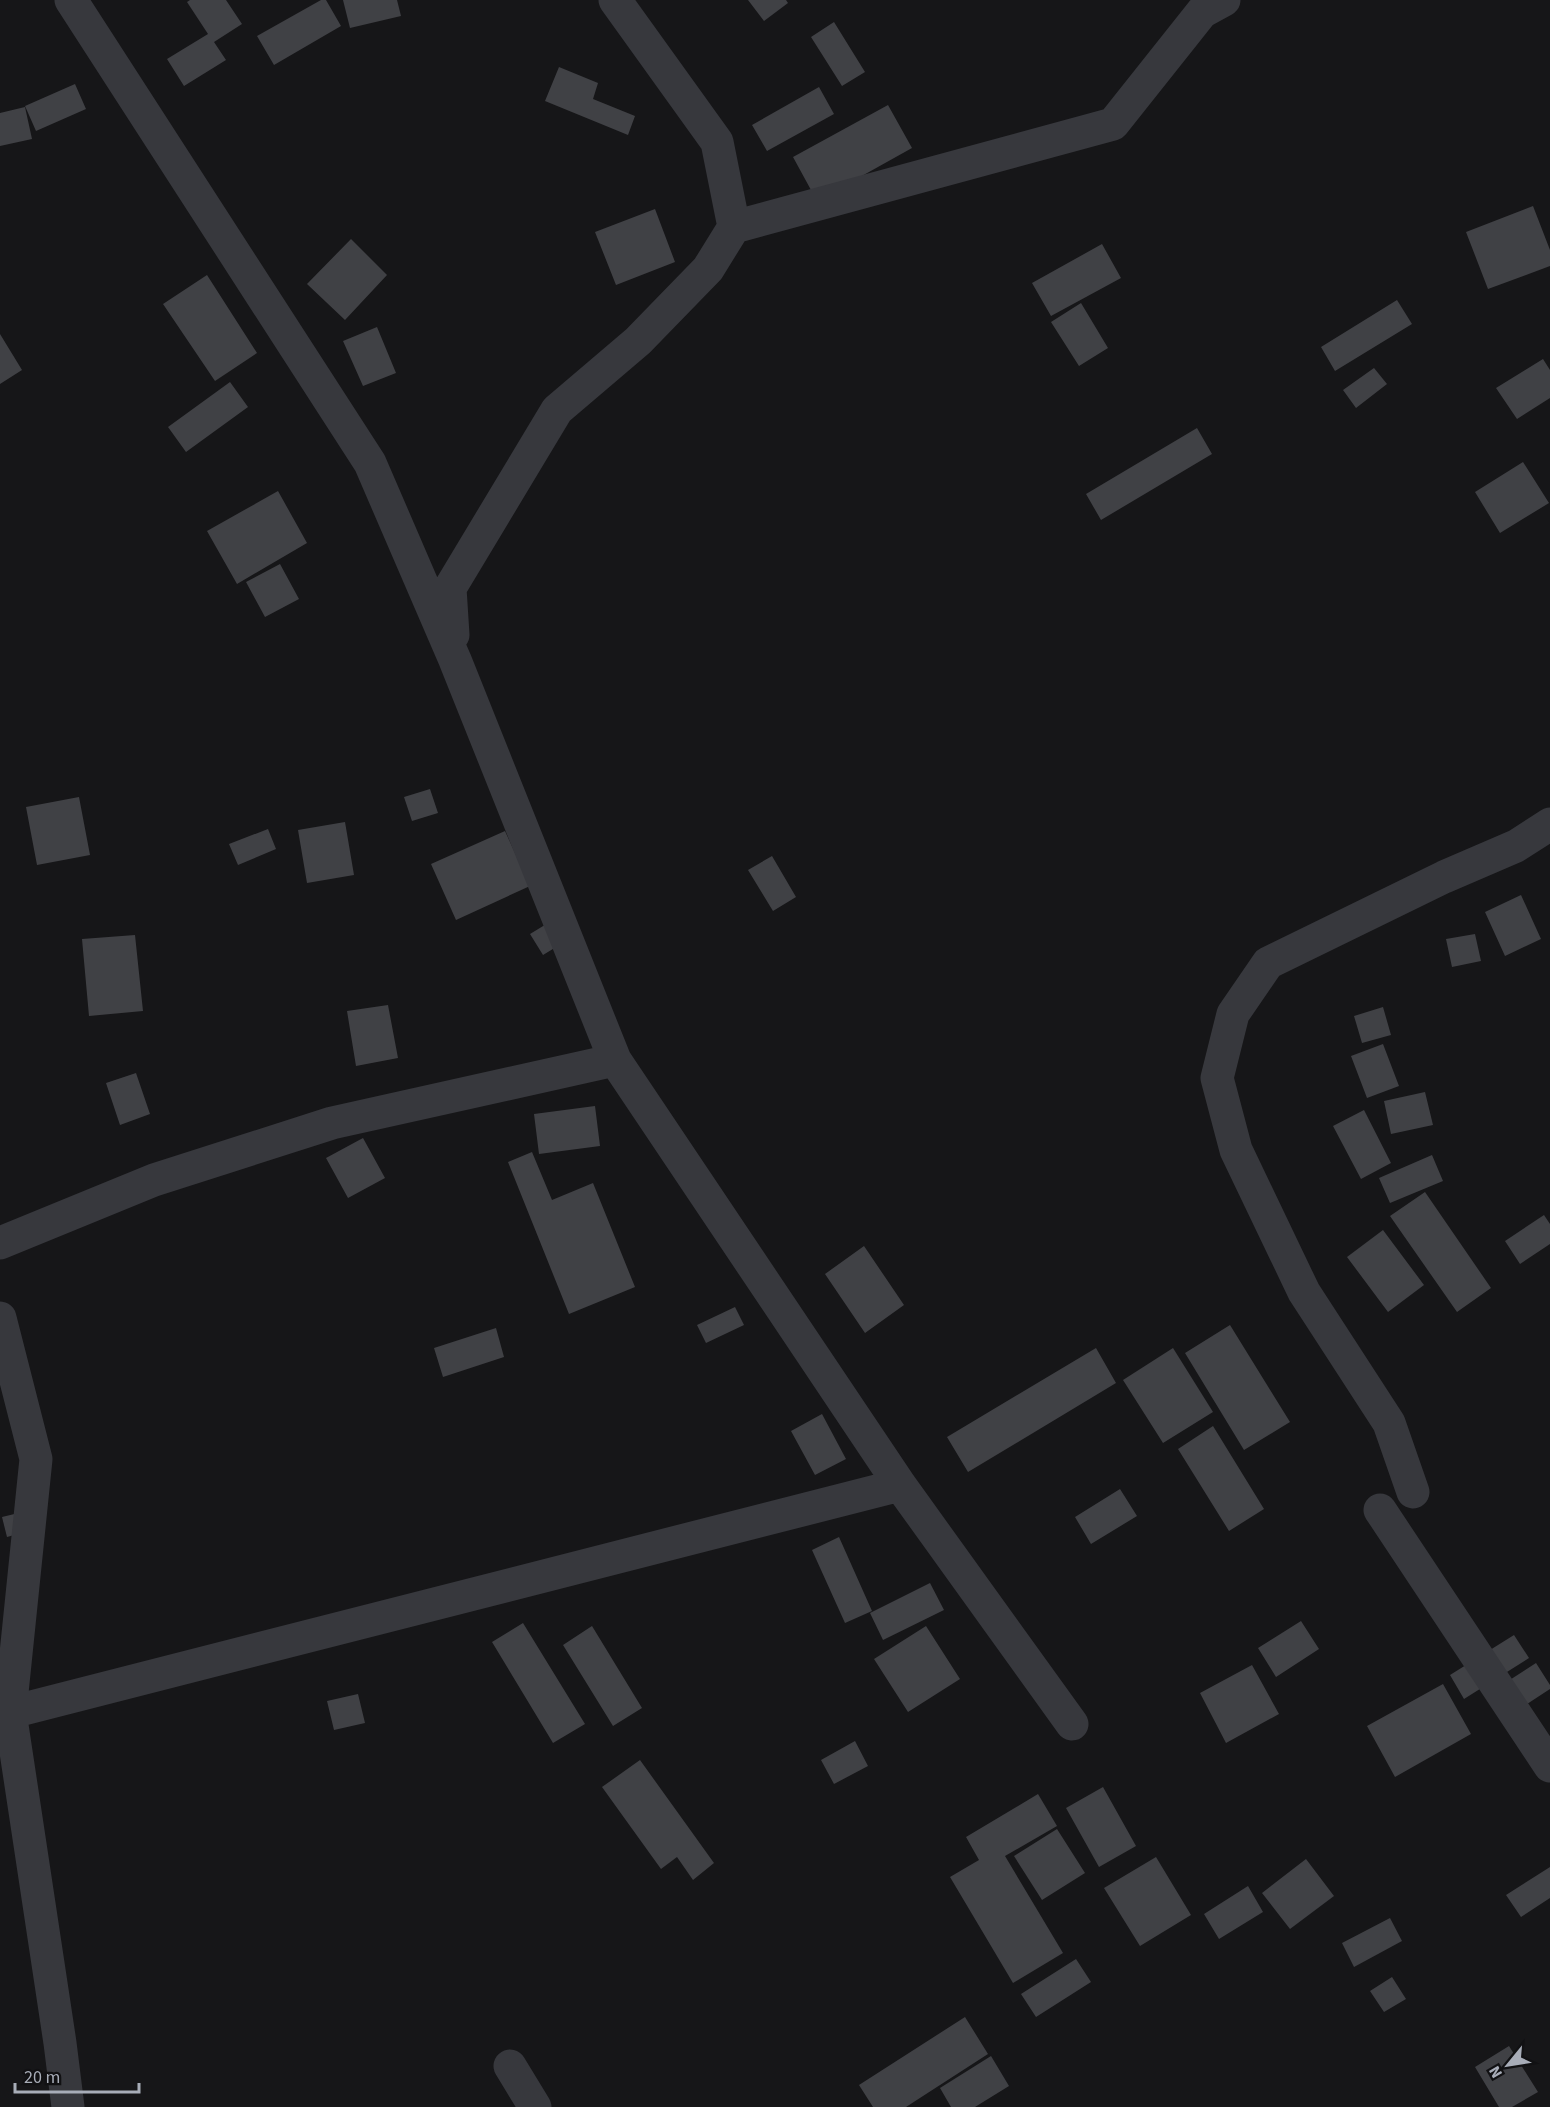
<svg xmlns="http://www.w3.org/2000/svg" width="1550" height="2107" font-family="'Source Sans 3',sans-serif">
  <style>
    .building { fill: #404145 }
    .lines { fill: none; stroke-linecap: round; stroke-linejoin: round }
    .minor { stroke: #37383d; stroke-width: 33 }
  </style>
  <rect width="100%" height="100%" fill="#161618"/>
  <path class="building" d="M190 0H226L242 24 214 42 226 60 184 86 167 59 208 34 187 2Z
    M321 0H326L341 26 274 65 257 36Z
    M343 0H397L401 16 350 28Z
    M748 0H786L788 3 764 21Z
    M834 22 865 72 842 86 811 37Z
    M559 67 598 83 593 99 635 116 628 135 545 101Z
    M75 84 86 109 36 131 25 106Z
    M819 87 834 114 767 151 752 125Z
    M888 105 912 148 817 201 793 157Z
    M25 107 32 139 0 146V113Z
    M1533 206 1550 250V266L1488 289 1466 232Z
    M655 209 675 262 616 285 595 232Z
    M351 239 387 275 345 320 307 284Z
    M1102 244 1121 278 1051 316 1032 283Z
    M207 275 257 353 215 381 163 304Z
    M1397 300 1412 324 1335 371 1321 347Z
    M1081 303 1108 348 1079 366 1051 322Z
    M377 327 396 373 363 386 343 341Z
    M0 334 22 370 0 384Z
    M1543 359 1550 370V398L1517 419 1496 388Z
    M1374 368 1387 384 1356 408 1343 390Z
    M230 382 248 407 186 452 168 427Z
    M1197 428 1212 454 1101 520 1086 494Z
    M1523 462 1549 503 1500 533 1475 492Z
    M278 491 307 543 237 584 207 531Z
    M280 564 299 599 265 617 246 582Z
    M430 789 438 813 412 821 404 797Z
    M79 797 90 855 37 865 26 807Z
    M345 822 354 875 307 883 298 830Z
    M268 829 276 849 238 865 229 844Z
    M505 831 530 886 456 920 431 864Z
    M772 856 796 897 773 911 748 870Z
    M1521 895 1541 939 1505 956 1485 912Z
    M553 920 566 941 543 955 530 934Z
    M1475 934 1481 961 1452 967 1446 939Z
    M135 935 143 1011 89 1016 82 939Z
    M388 1005 398 1058 356 1066 347 1011Z
    M1383 1007 1391 1035 1362 1043 1354 1016Z
    M1383 1044 1399 1086 1367 1098 1351 1056Z
    M136 1073 150 1114 120 1125 106 1083Z
    M1425 1092 1433 1125 1391 1134 1384 1101Z
    M595 1106 600 1146 539 1154 534 1114Z
    M1364 1110 1391 1163 1361 1179 1333 1126Z
    M363 1138 385 1178 348 1198 326 1158Z
    M532 1152 552 1200 593 1183 635 1287 569 1314 508 1162Z
    M1432 1155 1443 1181 1390 1203 1379 1178Z
    M1425 1192 1491 1288 1457 1312 1390 1216Z
    M1544 1215 1550 1224V1244L1520 1264 1505 1241Z
    M1383 1230 1424 1285 1388 1312 1347 1257Z
    M864 1246 904 1305 865 1333 825 1274Z
    M735 1307 744 1325 706 1343 697 1325Z
    M1230 1325 1290 1422 1244 1450 1185 1353Z
    M496 1328 504 1357 443 1377 434 1348Z
    M1096 1348 1116 1383 968 1472 947 1437Z
    M1173 1348 1213 1412 1163 1443 1123 1380Z
    M822 1414 846 1459 815 1475 791 1431Z
    M1213 1426 1264 1509 1229 1531 1178 1449Z
    M1120 1489 1137 1516 1091 1544 1075 1517Z
    M31 1510 36 1529 7 1537 2 1517Z
    M839 1537 872 1611 845 1623 812 1550Z
    M930 1583 944 1610 883 1640 870 1613Z
    M1301 1621 1319 1649 1276 1677 1258 1648Z
    M523 1623 585 1724 553 1743 492 1642Z
    M592 1626 642 1708 613 1726 563 1645Z
    M926 1626 960 1679 908 1712 874 1659Z
    M1514 1635 1529 1658 1464 1699 1450 1675Z
    M1536 1663 1550 1685V1689L1504 1719 1488 1694Z
    M1252 1665 1279 1714 1226 1743 1200 1693Z
    M1443 1684 1471 1734 1395 1777 1367 1726Z
    M358 1694 365 1723 334 1730 327 1701Z
    M855 1741 868 1766 834 1784 821 1760Z
    M640 1760 714 1863 693 1880 677 1857 661 1869 602 1787Z
    M1103 1787 1136 1846 1099 1867 1066 1808Z
    M1038 1794 1057 1826 1005 1856 1063 1953 1013 1983 950 1877 979 1860 966 1837Z
    M1057 1829 1085 1873 1042 1900 1014 1856Z
    M1156 1857 1191 1915 1140 1946 1104 1888Z
    M1306 1859 1334 1896 1290 1929 1262 1893Z
    M1550 1867V1898L1521 1917 1506 1895Z
    M1248 1886 1263 1912 1219 1939 1204 1914Z
    M1390 1918 1402 1941 1354 1967 1342 1943Z
    M1076 1959 1091 1982 1036 2017 1021 1994Z
    M1392 1977 1406 1999 1384 2012 1370 1991Z
    M965 2017 988 2054 906 2107H873L859 2085Z
    M1509 2046 1538 2092 1512 2107H1499L1475 2067Z
    M991 2056 1009 2086 975 2107H951L940 2088Z"/>
  <g class="lines">
    <path class="minor" d="M71 0 370 463 455 660 615 1060 900 1485 1072 1724
      M734 227 1113 124 1202 12 1224 0
      M453 635 450 588 557 410 638 341 708 269 734 227 717 142 615 0
      M0 1243 154 1180 332 1123 615 1060
      M0 1318 36 1459 10 1712 60 2043 68 2107
      M1413 1492 1389 1423 1304 1292 1236 1150 1217 1078 1233 1014 1268 963 1444 877 1516 846 1550 824
      M1380 1510 1550 1766
      M0 1715 900 1485
      M510 2066 535 2107"/>
  </g>
  <g transform="translate(1508 2065) rotate(240)" stroke="#111113" stroke-width="4.5" paint-order="stroke">
  <path d="M0-4.5L10 22L0 15L-10 22Z" fill="#a8adb8"/>
  <text y="-9" font-size="16" font-weight="bold" text-anchor="middle" fill="#a8adb8">N</text>
  </g>
  <path d="M15 2083v9h124v-9" fill="none" stroke="#a8adb8" stroke-width="3"/>
  <text x="24" y="2083" font-size="18" fill="#a8adb8" stroke="#111113" stroke-width="4.5" paint-order="stroke">20 m</text>
</svg>
